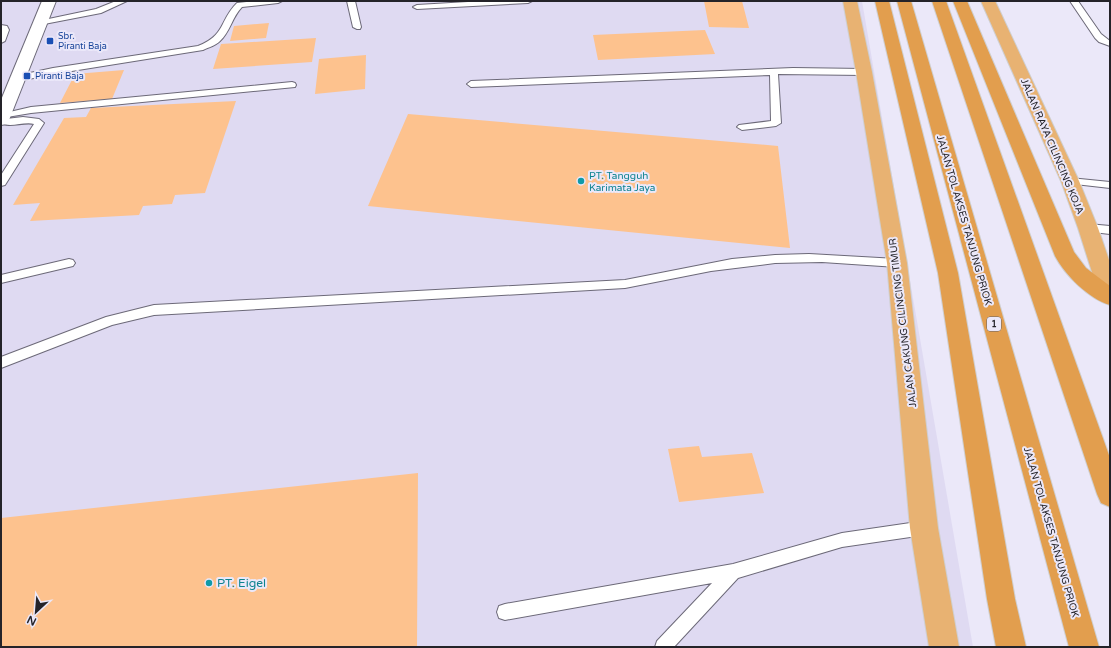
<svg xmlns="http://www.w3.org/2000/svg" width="1111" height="648" font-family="'Varela Round',sans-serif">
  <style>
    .built { fill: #dfdaf2 }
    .building { fill: #fdc28e }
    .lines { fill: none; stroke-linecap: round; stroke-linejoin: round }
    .service-casing { stroke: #6c6978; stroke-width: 2 }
    .minor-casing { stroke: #6c6978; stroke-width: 2 }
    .trunk-casing { stroke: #cfcfd0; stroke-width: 2 }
    .motorway-casing { stroke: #cfcfd0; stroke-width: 2 }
    .service { fill: #fff; fill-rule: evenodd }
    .minor { fill: #fff; fill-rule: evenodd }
    .trunk { fill: #e8b272; fill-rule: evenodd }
    .motorway { fill: #e29e4e; fill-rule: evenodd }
    .transit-dot { fill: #1a4fb4; stroke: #ebe8f9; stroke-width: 1.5 }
    .culture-dot { fill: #0f9aa8; stroke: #ebe8f9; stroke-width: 1.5 }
    .labels { text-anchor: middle; stroke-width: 4; stroke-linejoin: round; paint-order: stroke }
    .far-transit-label { font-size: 9px; fill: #164399; stroke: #ebe8f9; text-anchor: start }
    .shield { fill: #ebe8f9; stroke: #605e67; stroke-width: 1 }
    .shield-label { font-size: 9px; font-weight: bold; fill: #242329 }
    .street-label { font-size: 10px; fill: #242329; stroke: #ebe8f9 }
    .culture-label { font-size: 10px; fill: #0d838f; stroke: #ebe8f9; text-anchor: start }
    .near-culture-label { font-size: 12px; fill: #0d838f; stroke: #ebe8f9; text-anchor: start }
  </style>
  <rect width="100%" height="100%" fill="#ebe8f9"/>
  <path class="built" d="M1 1H862L973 647H1Z"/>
  <path class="building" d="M704 1H742L749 28 709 27Z
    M269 23 266 38 230 41 234 26Z
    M705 30 715 54 598 60 593 35Z
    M316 38 312 62 213 69 221 44Z
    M366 55 365 89 315 94 319 59Z
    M124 70 112 99 60 103 75 74Z
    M236 101 205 193 175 195 172 204 143 206 139 215 30 221 40 203 13 205 64 118 86 117 91 108Z
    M408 114 778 146 790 248 368 206Z
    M699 446 702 457 752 453 764 493 679 502 668 449Z
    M418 473 417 647H1V518Z"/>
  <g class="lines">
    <g class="service-casing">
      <path id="service" d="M116 1H127L101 13 39 25 35 23 39 21 96 9Z
        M256 1H282L278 3 242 7C232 17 230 32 220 41 215 46 209 47 203 50L53 74 19 81 15 78 16 76 53 68 198 46C226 35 219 21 237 3Z
        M347 1H355L361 27 360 29H357L353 27Z
        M485 1H532L528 3 417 9 413 7 417 5Z
        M1070 1H1078L1101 34 1110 41V46L1099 42 1095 38Z
        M1 25 7 26 9 30 5 41 1 43Z
        M793 68 864 69 868 72 864 75 778 74 781 123 776 126 742 130 737 127 739 125 771 121 770 75 471 87 467 84 471 81Z
        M292 82 295 83 296 85 295 87 31 113 1 118V114L31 107Z
        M23 117 39 119 44 123 5 185 1 186V175L34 124C24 121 8 129 1 122L6 119Z
        M1070 178 1110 182V188L1066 183 1065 181 1066 179Z
        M1088 224 1110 226V234L1084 231 1083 228 1084 225Z
        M809 254 897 259 901 260 903 263 901 266 897 267 822 262 775 263 711 271 625 288 154 315 112 325 1 368V357L106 317 154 305 625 280 732 259 775 255Z
        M69 259 73 260 75 263 73 266 1 283V275Z
        M924 521 929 523 931 528 929 533 924 535 842 547 738 578 674 647H655L657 641 712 583 505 620 499 618 497 612 499 606 505 604 733 564 842 533Z"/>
    </g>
    <g class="minor-casing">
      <path id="minor" d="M42 1H56L9 120 7 124 1 125V100Z"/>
    </g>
    <g class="trunk-casing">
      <path id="trunk" d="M843 1H857L872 72 907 263 938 528 959 647H929L910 528 887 263 856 72Z
        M981 1H995L1079 181 1098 228 1110 263V302L1102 300 1099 294 1078 228 1061 181Z"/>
    </g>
    <g class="motorway-casing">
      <path id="motorway" d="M875 1H889L958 273 1015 599 1026 647H996L987 599 938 273Z
        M897 1H911L1099 647H1069Z
        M932 1H946L1110 458V507L1101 503 1097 494Z
        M953 1H967L1074 252 1086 268 1110 286V305C1089 299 1065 275 1055 256Z"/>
    </g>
    <use href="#service" class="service"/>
    <use href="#minor" class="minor"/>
    <use href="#trunk" class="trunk"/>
    <use href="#motorway" class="motorway"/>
  </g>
  <g class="transit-dot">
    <rect x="46" y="37" width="8" height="8" rx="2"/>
    <rect x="23" y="72" width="8" height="8" rx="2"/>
  </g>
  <g class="culture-dot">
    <circle cx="581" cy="181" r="4"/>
    <circle cx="209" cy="583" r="4"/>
  </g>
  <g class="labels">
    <g class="far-transit-label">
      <text x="58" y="39">Sbr.<tspan x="58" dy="10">Piranti Baja</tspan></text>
      <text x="35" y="79">Piranti Baja</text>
    </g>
    <rect class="shield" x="987" y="317" width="14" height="14" rx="3"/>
    <g class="shield-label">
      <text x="994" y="327">1</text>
    </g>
    <g class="street-label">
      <text transform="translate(1053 146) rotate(67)" y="4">JALAN RAYA CILINCING KOJA</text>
      <text transform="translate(965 220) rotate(74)" y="4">JALAN TOL AKSES TANJUNG PRIOK</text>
      <text transform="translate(902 323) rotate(-97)" y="4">JALAN CAKUNG CILINCING TIMUR</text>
      <text transform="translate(1052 532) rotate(74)" y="4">JALAN TOL AKSES TANJUNG PRIOK</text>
    </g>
    <g class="culture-label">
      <text x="589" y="179">PT. Tangguh<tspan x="589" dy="12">Karimata Jaya</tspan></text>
    </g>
    <g class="near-culture-label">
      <text x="217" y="587">PT. Eigel</text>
    </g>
  </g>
  <rect width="1111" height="648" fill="none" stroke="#242329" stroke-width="4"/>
  <g transform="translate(36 612) rotate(206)" stroke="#ebe8f9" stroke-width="3" paint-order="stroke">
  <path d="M0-3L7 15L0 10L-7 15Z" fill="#242329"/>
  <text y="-6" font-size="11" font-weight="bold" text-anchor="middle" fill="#242329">N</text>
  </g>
</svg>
